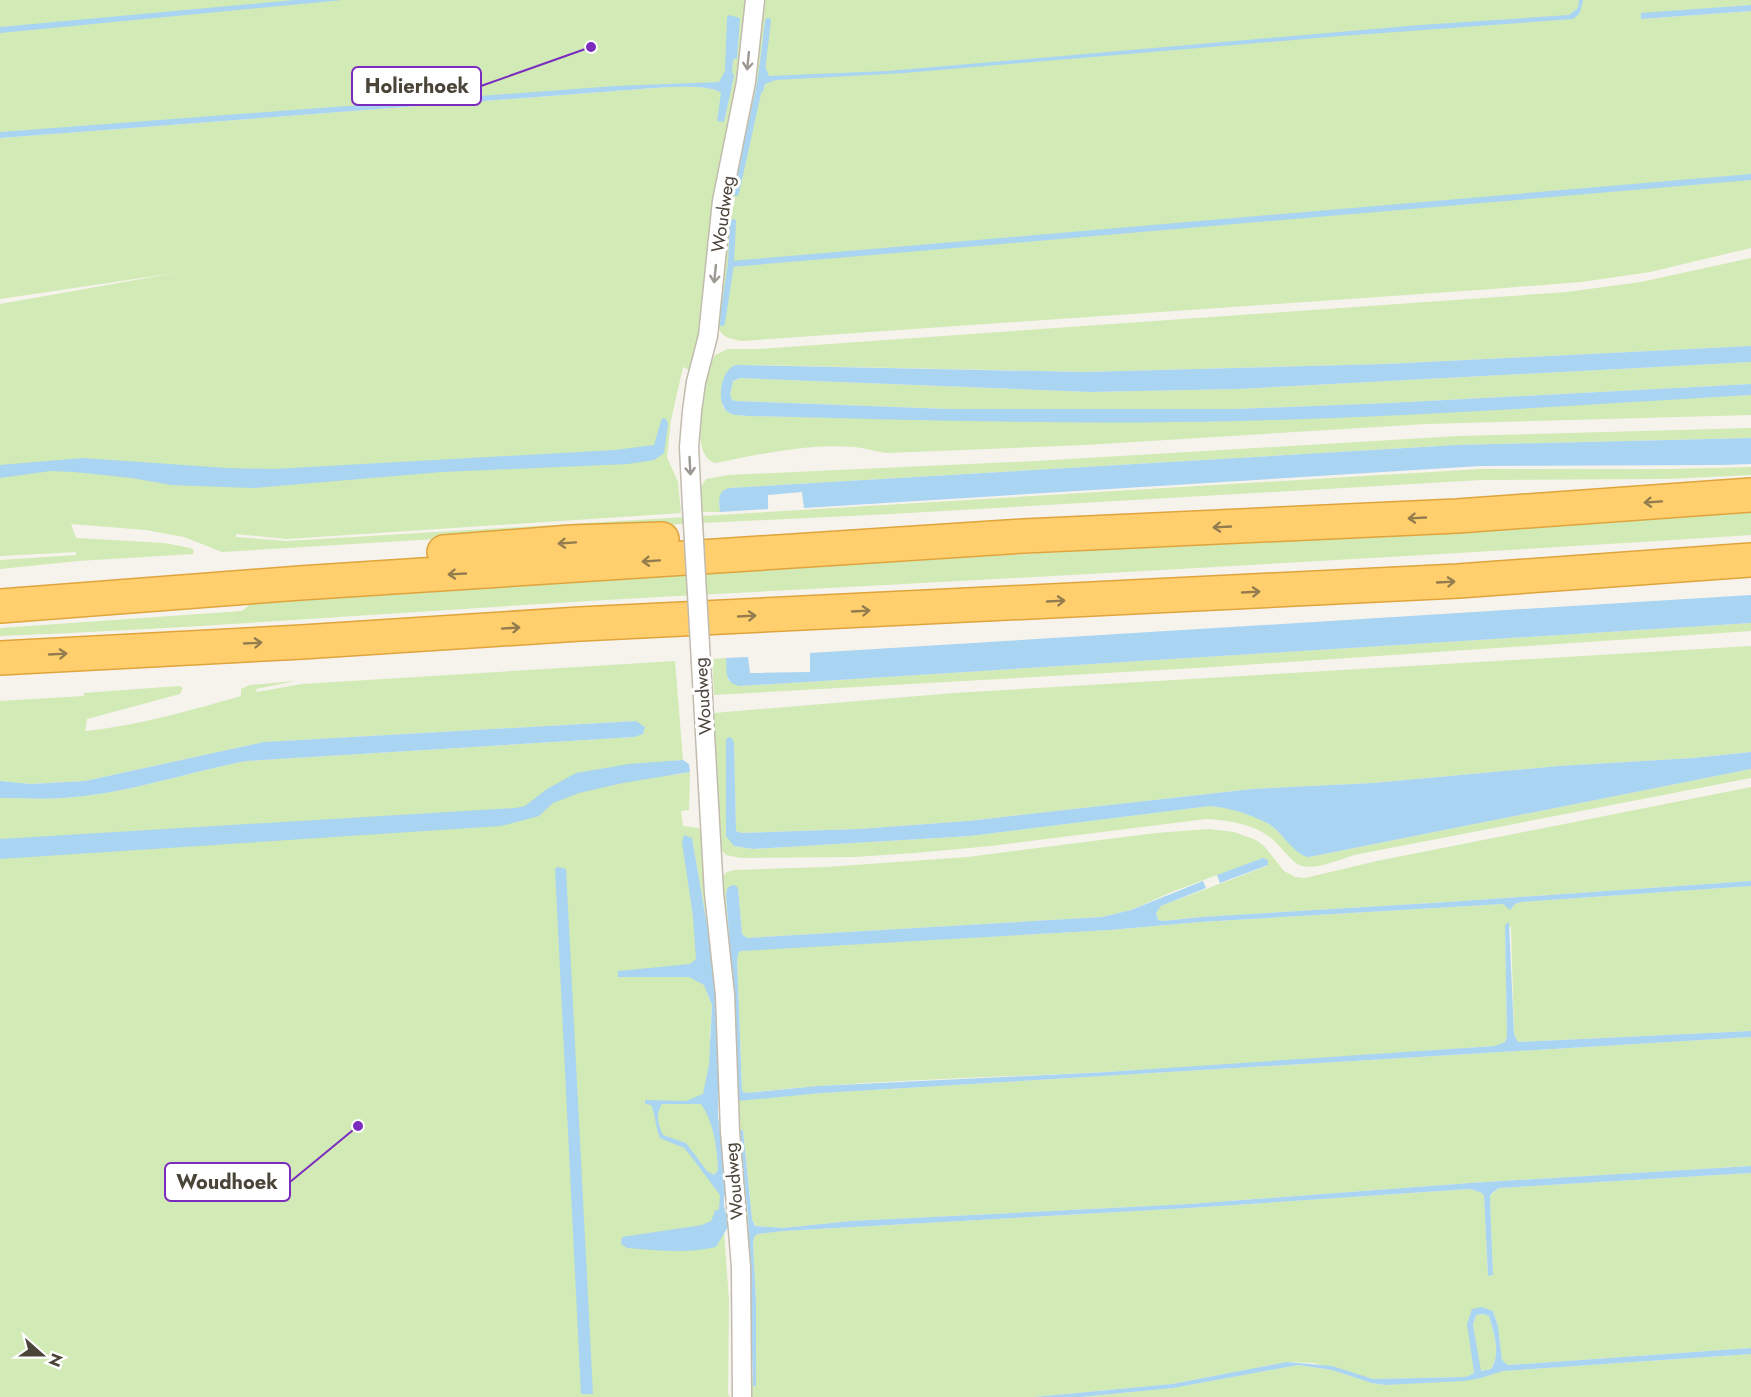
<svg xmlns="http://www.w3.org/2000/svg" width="1751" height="1397" font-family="Jost,sans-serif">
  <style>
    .green { fill: #d2eab5 }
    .water { fill: #a9d4f2; fill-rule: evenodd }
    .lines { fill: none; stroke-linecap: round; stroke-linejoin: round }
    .stream { stroke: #a9d4f2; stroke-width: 6 }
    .street-casing { stroke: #c2bbae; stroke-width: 21 }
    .highway-casing { stroke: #e0a43c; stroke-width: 36 }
    .street { stroke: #fff; stroke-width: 18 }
    .highway { stroke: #ffcf6e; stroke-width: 33 }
    .street-bridge-casing { stroke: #c2bbae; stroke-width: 21; stroke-linecap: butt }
    .street-bridge { stroke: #fff; stroke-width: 18 }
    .oneway { stroke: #9c9892 }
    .oneway2 { stroke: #937c4e }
    .labels { text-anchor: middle; stroke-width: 6; stroke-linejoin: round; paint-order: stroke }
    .street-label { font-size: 18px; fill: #4b4439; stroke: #fff }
    .leader { fill: none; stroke: #7b2cbf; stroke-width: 2 }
    .callout-dot { fill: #7b2cbf; stroke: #fff; stroke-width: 2 }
    .callout { fill: #fff; stroke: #7b2cbf; stroke-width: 2 }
    .callout-label { font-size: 20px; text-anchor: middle; font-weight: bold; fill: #4b4439 }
  </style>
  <rect width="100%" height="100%" fill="#f6f3ec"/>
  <path class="green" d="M0 0H1751V5L1641 14 1642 19 1751 11V248L1650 272 1581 282 1492 289 742 341C731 339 722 338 718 327L702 321 689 370 683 367 671 420 667 457 678 482 681 513 287 539 236 534V537L287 541 1481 469H1667L1751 467V475L1667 479 1481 480 891 514 682 524 222 552 184 537 146 530 71 524 76 538 164 543 191 548 194 551 193 554 78 561 0 569V560L76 555V552L0 556V304L175 273 0 299V138L615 91C637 90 707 81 722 93V99L733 81 0 135Z
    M1751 258V346L1385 364 1086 372 745 365 721 396 723 408 731 414 748 416 1089 422 1236 421 1751 395V415L1426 424 1085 445 887 453C876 452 866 448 855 447 808 443 762 454 716 463 686 457 704 372 715 355L728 349H758L1567 292 1641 282Z
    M1751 362V384L1389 403 1236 409H948L736 401 732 400 730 395 733 381 740 378 1090 392 1237 389Z
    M1751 428V438L1457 445 729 488 719 501 720 512H703L701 487 706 479 728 475 1036 461 1458 436Z
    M1751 510V535C1393 558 1035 577 677 596 452 608 226 627 0 636V628L242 611 254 601Z
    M1751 623V631L1214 667 714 695 712 659 726 658 728 680 740 686Z
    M1751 646V752L1693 758 1559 766 1373 783 1252 789 968 821 859 829 742 833 736 831 734 743V846L753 849 970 836 1210 806C1231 808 1255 813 1273 827 1285 837 1294 853 1309 857L1751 769V778L1354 855C1338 860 1315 871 1299 865 1288 858 1281 846 1271 838 1254 824 1227 820 1206 819L991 846 915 853 854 857 741 858 726 855 720 849 714 713 954 693Z
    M675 661 683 760 672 761 675 775 690 772 689 810 681 811 683 826 698 828 703 831 711 948 692 838 707 993 712 1005 710 1036 729 1301 728 1394 730 1397H0V798C24 798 50 800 74 797 132 792 189 772 246 761L634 737 645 727 635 721 264 742 85 781 31 784 0 781V701L84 696V693L179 686 183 688 180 694 87 719 85 731C136 726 192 710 241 696V689L250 685 295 681 256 689 257 692 302 684Z
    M1751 787V881L1448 902 1201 917 1163 921 1158 920 1156 913 1161 906 1267 866 1268 860 1263 858 1174 891 1131 910 1102 917 747 938 742 934 738 888 727 889 726 895 735 1017 736 1096 741 1100 822 1093 1751 1037V1166L1470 1183 1190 1204 851 1221 783 1228 756 1226 752 1219 743 1130H739L748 1216 751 1302V1373L756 1386V1302L753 1242 754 1237 756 1234 783 1231 1189 1208 1470 1189 1480 1192 1484 1194 1488 1276 1493 1275 1490 1198 1491 1195 1499 1188 1751 1173V1348L1508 1365 1502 1361 1498 1326 1493 1311 1472 1309 1474 1372 1473 1374 1465 1377 1373 1379 1314 1363 1287 1362 1172 1384 1034 1397H750L722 877 727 872 735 870 826 867 968 857 1156 833 1209 829 1234 832 1256 840 1264 846 1284 871 1295 877 1305 878 1377 861Z
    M1751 886V1031L1518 1042 1514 1034 1511 927 1505 925 1507 1037 1505 1042 1495 1046C1365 1055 1235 1065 1105 1072 985 1078 865 1080 746 1093L742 1092 737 958 739 952 745 950 1110 930 1200 922 1503 904 1512 908 1515 904 1521 902Z
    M1483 1314 1489 1316C1494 1332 1501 1354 1491 1369L1480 1371 1473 1325 1476 1315Z
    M1751 1354V1397H1081L1173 1388 1298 1365 1332 1370 1372 1383 1385 1385 1481 1378 1503 1371Z"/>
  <path class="water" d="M295 0H343L0 33V27Z
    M1579 0H1583C1581 9 1581 14 1573 19L1341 36 904 73 776 80 765 84 763 92 756 91 760 63 764 64 769 76 888 71 1420 25 1569 15 1578 8Z
    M1751 5V11L1641 19V13Z
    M729 15 740 18 737 58 733 60 732 72 734 76 724 122 717 121 721 93C707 81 637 90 615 91L0 138V132L615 86 719 82 725 71 727 17Z
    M1751 346V362L1237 389 1090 392 740 378 733 381 730 395 732 400 736 401 948 409H1236L1389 403 1751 384V395C1580 405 1408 417 1237 421 1074 425 911 420 748 416 741 415 733 416 728 412 715 403 721 369 736 365L1086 372 1385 364Z
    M662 418 666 419 668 424 664 453 654 460 628 464 442 472 253 488 171 485 132 478 74 472 51 471 0 478V465L82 458 227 468 273 469 615 450 654 445Z
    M1751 438V464L1721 465 1480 466 804 508 802 492 768 495V509L720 512C719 502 717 491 729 488L1457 445Z
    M1751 595V623L740 686C724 683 727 671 726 658L748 657 750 673 810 672V653Z
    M636 721 645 727 643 734 634 737 246 761C189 772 132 792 74 797 50 800 24 798 0 798V781L31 784 85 781 264 742Z
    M728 737 732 738 734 743 736 831 742 833 859 829 968 821 1252 789 1373 783 1559 766 1693 758 1751 752V769L1309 857C1295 856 1282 832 1269 824 1250 814 1231 808 1210 806L970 836 753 849 734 846 726 836V740Z
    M683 760 689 764 690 772 623 783 579 793 553 803 539 816 501 826 0 859V839L515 808 525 806 547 789 576 773 629 764Z
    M684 835 692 838 711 948 718 1002V1115L727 1195 724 1196V1206L729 1225 716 1247C688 1254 656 1250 627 1248L621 1244 622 1237 702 1225 711 1221 715 1211 719 1209 720 1195 690 1155 684 1148 660 1138C655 1127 656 1115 651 1105L645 1104V1100L686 1101 703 1094 709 1065 712 1005 704 985 689 977H618V971L690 964 696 959 693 916 682 842ZM662 1104H701C714 1123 717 1147 718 1170L714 1175 707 1171 686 1143 663 1135C658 1125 655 1114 662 1104Z
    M1263 858 1268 860V865L1220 883 1217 875Z
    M558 867 566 869 593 1394H581L555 869Z
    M1203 881 1206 888 1161 906 1156 913 1158 920 1163 921 1201 917 1448 902 1751 881V886L1521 902 1515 904 1510 910 1503 904 1200 922 1110 930 741 951 739 952 737 958 742 1091 746 1093 818 1086 1107 1072 1495 1046 1505 1042 1507 1037 1505 925 1509 922 1514 1034 1518 1042 1751 1031V1037L822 1093 737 1101 735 1017 726 895 727 889 730 886 735 885 738 888 742 934 747 938 1102 917 1131 910Z
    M739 1130H743L752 1219 755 1226 783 1228 851 1221 1190 1204 1470 1183 1751 1166V1173L1499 1188 1491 1194 1490 1198 1493 1275 1488 1276 1484 1195 1480 1192 1470 1189 1189 1208 783 1231 757 1234 754 1237 753 1242 756 1302V1386H753L748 1216Z
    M1482 1307 1493 1311 1498 1326 1502 1360 1508 1365 1751 1348V1354L1503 1371 1481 1378 1464 1381 1385 1385 1372 1383 1332 1370 1298 1365 1173 1388 1081 1397H1034L1172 1384 1287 1362 1332 1366 1373 1379 1465 1377 1473 1374 1474 1372 1467 1324 1472 1309ZM1483 1314 1489 1316C1494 1332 1501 1355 1491 1369L1481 1371 1473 1325 1476 1315Z"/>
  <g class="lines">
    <path class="stream" d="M762 71 768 21
      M736 193 760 84
      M731 264 1751 177
      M722 323 731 264 733 222"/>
    <g class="street-casing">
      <path id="street" d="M692 506 689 447 692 411 696 382 708 336 722 201 746 82 755 0
        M701 663 714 893 725 995 730 1131 741 1267 742 1397"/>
    </g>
    <g class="highway-casing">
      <path id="highway" d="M444 552 572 542 662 539
        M0 606 300 583 1024 536 1457 516 1751 495
        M0 658 302 642 580 624 1458 581 1751 560"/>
    </g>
    <use href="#street" class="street"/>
    <use href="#highway" class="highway"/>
    <g class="street-bridge-casing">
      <path id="street-bridge" d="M692 506 701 663"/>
    </g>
    <use href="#street-bridge" class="street-bridge"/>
  </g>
  <defs><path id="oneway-shaft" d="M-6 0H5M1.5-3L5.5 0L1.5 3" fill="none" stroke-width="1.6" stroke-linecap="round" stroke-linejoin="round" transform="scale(1.5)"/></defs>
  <g class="oneway">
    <use href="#oneway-shaft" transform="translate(748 61) rotate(96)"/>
    <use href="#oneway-shaft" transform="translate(715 274) rotate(96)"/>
    <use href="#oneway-shaft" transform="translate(690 466) rotate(87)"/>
  </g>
  <g class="oneway2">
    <use href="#oneway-shaft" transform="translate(1653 502) rotate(176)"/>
    <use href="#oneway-shaft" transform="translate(1417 518) rotate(177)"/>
    <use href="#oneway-shaft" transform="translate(1222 527) rotate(177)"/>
    <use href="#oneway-shaft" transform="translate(567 543) rotate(176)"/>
    <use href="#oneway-shaft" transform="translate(651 561) rotate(176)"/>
    <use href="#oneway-shaft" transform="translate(457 574) rotate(177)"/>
    <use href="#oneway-shaft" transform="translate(1446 582) rotate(-3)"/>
    <use href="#oneway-shaft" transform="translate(1251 592) rotate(-3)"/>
    <use href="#oneway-shaft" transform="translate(1056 601) rotate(-3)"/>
    <use href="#oneway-shaft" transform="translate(861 611) rotate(-3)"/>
    <use href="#oneway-shaft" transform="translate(747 616) rotate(-3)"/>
    <use href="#oneway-shaft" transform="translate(511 628) rotate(-4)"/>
    <use href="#oneway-shaft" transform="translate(253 643) rotate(-3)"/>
    <use href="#oneway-shaft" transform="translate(58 654) rotate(-3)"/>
  </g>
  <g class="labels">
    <g class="street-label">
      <text transform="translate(723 214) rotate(-82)" y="6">Woudweg</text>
      <text transform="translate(703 696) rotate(-94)" y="6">Woudweg</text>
      <text transform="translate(734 1181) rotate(-95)" y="6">Woudweg</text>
    </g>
  </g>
  <path class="leader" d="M591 47L481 86M358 1126L290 1182"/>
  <g class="callout-dot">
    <circle cx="591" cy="47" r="6"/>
    <circle cx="358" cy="1126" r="6"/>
  </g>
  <g class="callout">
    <rect x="352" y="67" width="129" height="38" rx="6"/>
    <rect x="165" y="1163" width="125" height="38" rx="6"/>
  </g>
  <g class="callout-label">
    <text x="417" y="93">Holierhoek</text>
    <text x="227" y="1189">Woudhoek</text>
  </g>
  <g transform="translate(42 1355) rotate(111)" stroke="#ffffff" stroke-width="4.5" paint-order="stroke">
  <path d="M0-4.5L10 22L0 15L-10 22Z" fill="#4b4439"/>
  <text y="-9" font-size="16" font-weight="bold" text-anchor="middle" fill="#4b4439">N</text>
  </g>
</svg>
